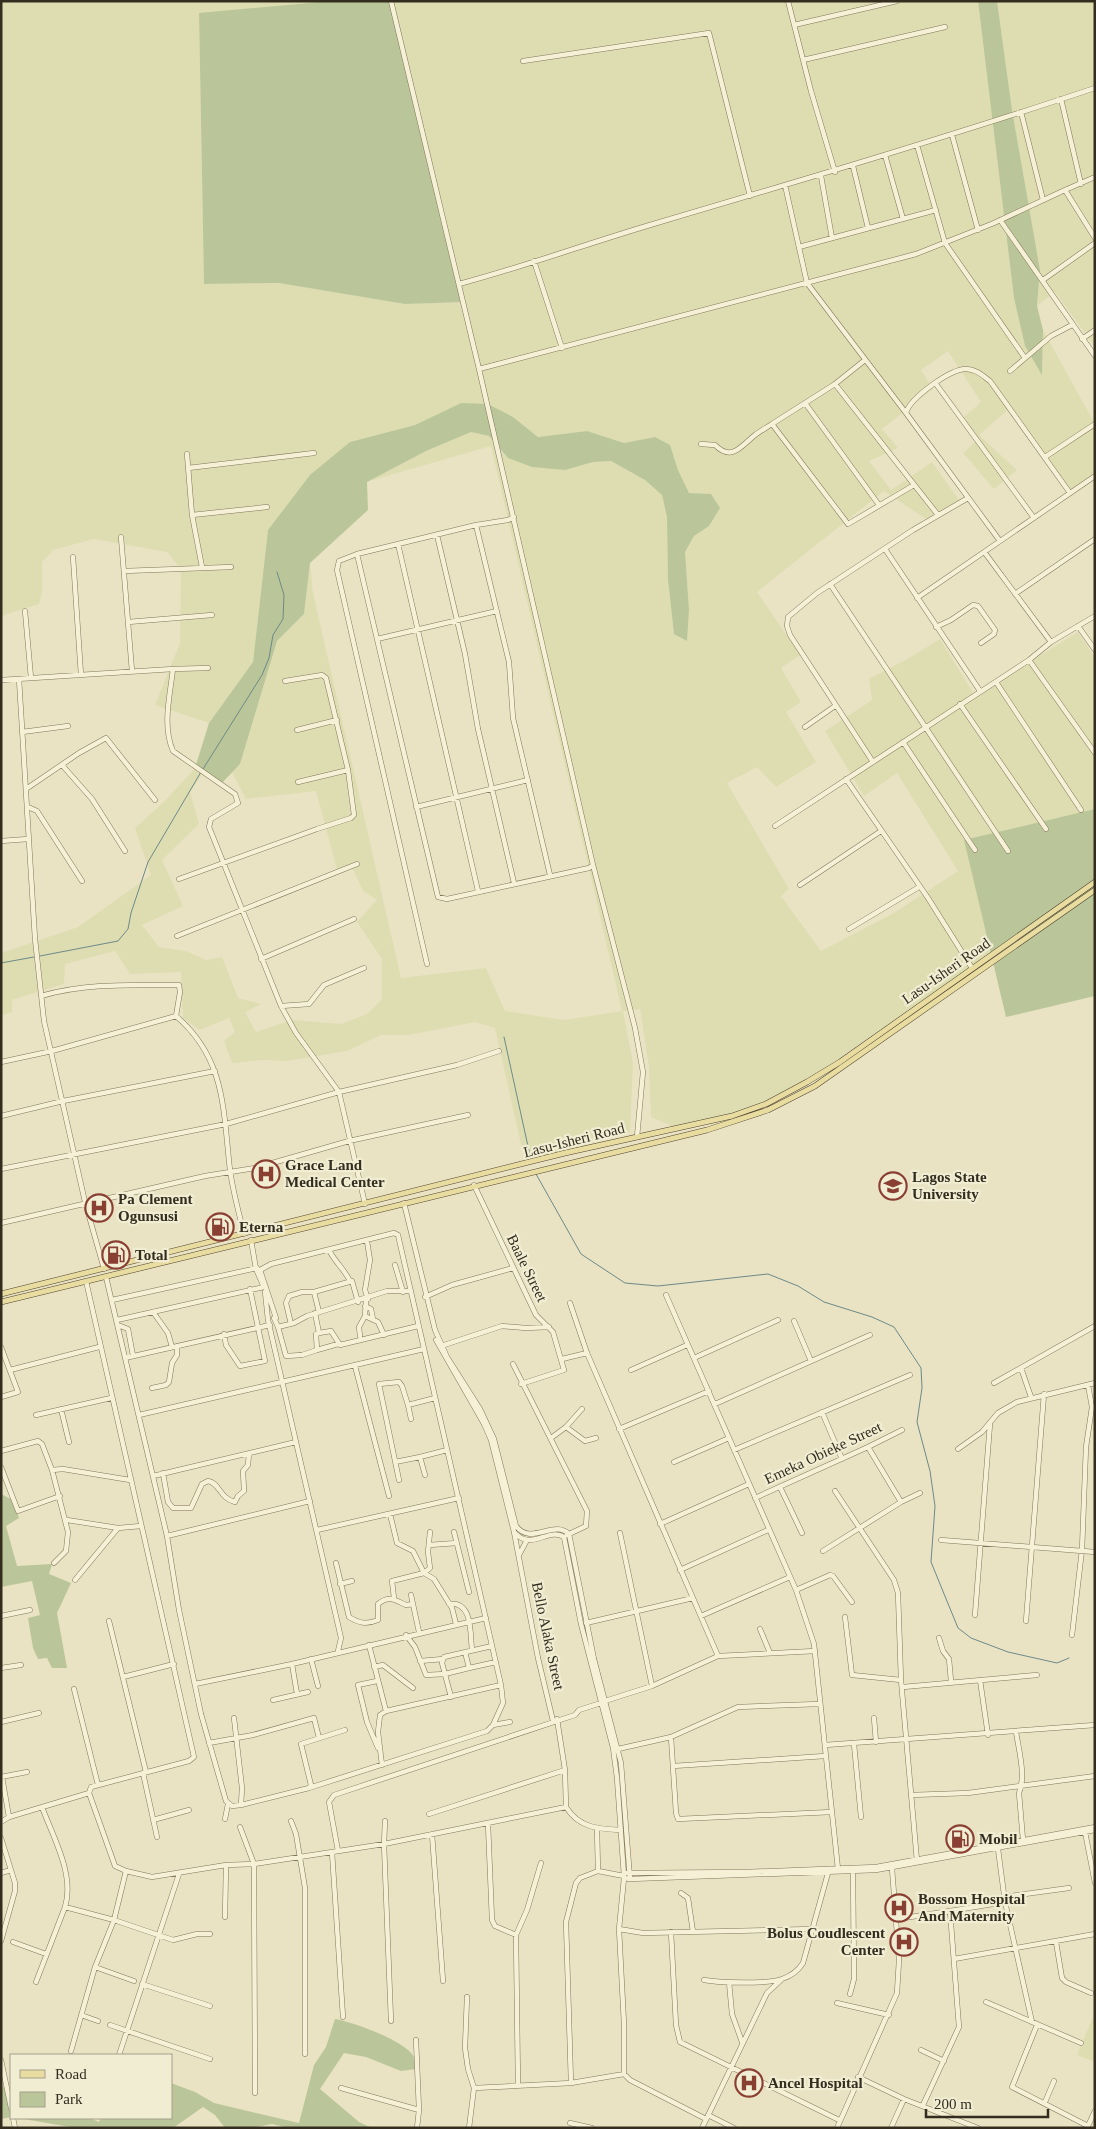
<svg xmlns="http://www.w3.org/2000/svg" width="1096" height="2129" font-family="'Times New Roman',serif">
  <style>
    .farmland { fill: #deddb2 }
    .green { fill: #bac699 }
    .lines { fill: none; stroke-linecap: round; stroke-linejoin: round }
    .stream { stroke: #6e8987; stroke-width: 1 }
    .minor-casing { stroke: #82765c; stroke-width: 5.5 }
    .major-casing { stroke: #504330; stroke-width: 6 }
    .minor { stroke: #f5f0d6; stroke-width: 4.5 }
    .major { stroke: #e8dca0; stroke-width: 5 }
    .labels { text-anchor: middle; stroke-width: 4.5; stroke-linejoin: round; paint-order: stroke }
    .street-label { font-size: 15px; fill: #332c1f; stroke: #f1edd3 }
    .poi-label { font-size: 15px; font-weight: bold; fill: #332c1f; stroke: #f1edd3; text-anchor: start }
  </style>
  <rect width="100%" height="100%" fill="#e9e3c4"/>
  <path class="farmland" d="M1 1H331L199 14 204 284 279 283 405 304 463 302 389 1H978L1014 298 1025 346 1042 374 1043 330 1095 424V473L1070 493 1009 409 979 435 1017 470 994 489 963 453 977 440 964 417 981 402 948 351 921 370 933 389 882 429 898 448 869 461 891 490 932 462 959 500 926 519 884 491 757 592 800 655 781 668 801 702 786 712 816 762 776 787 757 767 727 783 789 889 781 896 821 951 894 913 958 871 897 773 864 796 825 731 872 700 869 679 911 657 940 639 975 696 1078 632 1095 658V880L831 1064 789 1091 763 1103 722 1117 674 1127 651 1117 649 1067 640 1009 623 1011 633 1063 630 1132 525 1162 495 1028 475 1022 409 1035H381L347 1051 286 1061 263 1060 232 1063 224 1041 235 1032 229 1018 200 1030 183 1018 181 972 130 974 115 951 65 964 64 984 12 1000V1012L1 1016V953L78 927 151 875 135 828 164 802 195 768 203 773 190 792 199 824 162 860 183 906 142 925 159 947 186 951 206 960 222 957 238 998 261 1004 245 1012 256 1032 292 1020 341 1024 367 1014 382 999V959L357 922 377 900 363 891 352 867 338 873 316 791 246 799 232 772 240 764 277 641 304 614 310 563 313 593 401 978 486 968 505 1011 564 1020 622 1011 491 446 366 482 426 451 471 432 489 436 508 458 565 470 593 462 611 461 645 480 662 495 667 517 668 580 674 634 689 610 685 552 694 536 709 526 711 494 689 493 678 470 670 446 655 437 624 443 587 431 538 437 513 417 461 403 415 425 350 442 268 530 253 662 209 723 155 705 180 643 181 569 167 552 94 539 53 550 42 562V593L39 604 1 616Z
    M997 1H1095V347L1055 292 1037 306 1040 270 1012 110Z
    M1095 2012V2062L1077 2055Z"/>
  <path class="green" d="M331 1H389L463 302 405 304 279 283 204 284 199 13Z
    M978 1H997L1012 110 1040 270 1037 306 1043 330 1042 375 1025 346 1014 298Z
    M461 403 488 404 513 417 538 437 587 431 624 443 655 437 670 445 678 470 689 493 711 494 720 508 709 526 694 536 685 552 689 610 687 641 674 634 668 580 667 517 662 495 645 480 611 461 593 462 565 470 532 467 508 458 489 436 471 432 426 451 367 482 368 510 310 563 304 614 277 641 240 764 222 783 195 768 209 723 253 662 268 530 310 475 350 442 415 425Z
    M1095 809V996L1006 1017 964 840Z
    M1 1494 13 1500 19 1518 6 1526 17 1566 52 1564 49 1574 71 1583 57 1613 67 1668H52L47 1658 38 1659 33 1648 28 1618 40 1615 32 1581 1 1587Z
    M335 2019C353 2022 406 2041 414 2057 415 2060 415 2066 416 2069L401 2071 366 2057 344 2053 320 2089 359 2122 372 2128H290L272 2124 251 2128H225L215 2115 203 2107 173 2128H76L18 2118H90L99 2122 101 2118H171V2083L195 2092 214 2103 299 2123 314 2065 326 2047Z
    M1 2086 11 2089V2117L1 2119Z"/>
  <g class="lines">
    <path class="stream" d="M203 769 262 675 269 658 273 635 283 619 284 595 277 572
      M40 956 118 941 128 929 131 913 148 862 201 772
      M1 963 34 957
      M504 1037 531 1160
      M536 1174 581 1254 625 1283 658 1286 768 1274 798 1286 824 1302 872 1317 894 1327 921 1368 922 1388 917 1422 930 1471 935 1506 931 1562 958 1628 971 1638 1008 1652 1057 1663 1069 1658"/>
    <g class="minor-casing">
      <path id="minor" d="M391 1 479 369 593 865 635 1028 643 1072 637 1137
        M788 1 811 91 835 172
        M794 25 897 1
        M803 60 945 27
        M523 61 709 33 750 196
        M1061 99 1081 184
        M1021 112 1043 200
        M952 135 978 230
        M917 145 945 243 1025 358
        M885 155 903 219
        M853 166 868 228
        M821 176 832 238
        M1095 177 1065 190 1095 238
        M785 185 807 283 906 413
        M1000 220 1095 356
        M799 247 936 210
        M534 261 562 348
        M1043 280 1095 243
        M459 284C523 267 586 244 650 225 799 181 948 137 1095 88
        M1082 339 1095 330
        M479 369 916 254 994 223 1065 190
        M1010 371 1051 336 1072 325
        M835 384 865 360
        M936 384 1034 518
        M805 403 879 505
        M701 444 715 445C732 462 741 446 755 435 760 431 766 428 772 424
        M187 454 192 515 202 567
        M1045 457 1095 424
        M188 468 314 453
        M914 485 848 524 772 424 835 384 938 515
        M192 515 267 507
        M514 517 508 520 476 525 357 554 364 584 438 897 447 899 589 868 593 865
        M476 525 509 662 513 718 550 875
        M437 535 465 654 478 729 514 883
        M121 537 132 671
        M1000 541 906 413C910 398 950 369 966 369 976 369 983 376 990 381L1070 493
        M398 544 478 891
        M885 549 980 691
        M985 553 1051 642
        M357 554 339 561 337 570 427 964
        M73 557 81 675
        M124 571 231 567
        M830 584 1008 851
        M1015 594 1095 539
        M917 598 1095 476
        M25 611 31 678
        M128 622 212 615
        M1078 626 1095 650
        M936 627 951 620 973 605 978 606 995 630 994 634 981 643
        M377 639 497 611
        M1029 660 1095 753
        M173 669 208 668
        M19 679 35 939 44 1021 85 1202 104 1269
        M1 680 173 669C170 695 162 726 173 751L235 794 238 803 211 819 209 827 281 1006 296 1033 339 1092 365 1204
        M996 682 1081 810
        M960 704 1046 829
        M805 727 835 706
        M297 730 337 720
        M22 732 68 726
        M903 742 975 850
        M873 762 790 635 787 626 788 617 817 593 913 530 968 498
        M62 765 92 799 125 851
        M846 779 928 898 972 968
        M298 782 348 770
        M26 789 79 753 106 738 155 800
        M28 807 37 811 82 881
        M416 807 528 780
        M775 826 1029 660 1051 642 1095 616
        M1 841 28 839
        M179 879 317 829 351 818 354 815 348 770 326 678 322 675 285 681
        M800 885 881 831
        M849 929 919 887
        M177 936 357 864
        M261 959 354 919
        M41 996C86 983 132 985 179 985L180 992 176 1016
        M281 1006 309 1004 324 985 364 968
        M1 1062 52 1051 176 1016C226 1059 223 1110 230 1170 233 1192 239 1213 244 1234
        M1 1116 63 1101 215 1071
        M1 1169 226 1124 339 1092 457 1065 499 1051
        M474 1185 536 1315 553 1332 564 1370 521 1384
        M404 1203 435 1330 447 1357 480 1409 494 1439 516 1526C531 1546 554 1519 569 1534L594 1659 621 1763 630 1879
        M1 1223 205 1176 255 1168 349 1141 468 1115
        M251 1240 256 1269 263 1285
        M367 1241 370 1260 365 1290 368 1299
        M329 1250C335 1262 344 1269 350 1281
        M395 1265 403 1292
        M106 1277 167 1536 179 1610 201 1714 226 1801 232 1806 241 1805 309 1788 311 1785 301 1744 345 1730
        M265 1292 268 1320 341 1638 338 1651
        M314 1292 319 1312
        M666 1295 796 1590 814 1644 838 1869
        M425 1297 452 1285 513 1268
        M112 1300 257 1268
        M366 1300 365 1316 378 1322 384 1335
        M570 1303 587 1353 718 1656
        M365 1306 371 1309 373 1319
        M153 1312 168 1333 172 1347
        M315 1313 319 1333 331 1331 340 1345 418 1326
        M274 1318 278 1327 294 1323 307 1316 387 1291H409
        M276 1318 260 1270 271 1264 394 1233 398 1235 501 1685 503 1703 493 1725 487 1731 309 1788
        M117 1320 264 1287
        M794 1321 811 1361
        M291 1324 286 1303 289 1296 302 1292H314L352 1281 358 1302
        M118 1325 128 1329 133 1356
        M278 1327 286 1356 302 1355 317 1350 316 1334 319 1333
        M224 1334 226 1345 240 1366 265 1361 250 1289
        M360 1336 359 1327 365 1316
        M436 1340 484 1424 491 1440 514 1532C531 1552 548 1527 564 1537L581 1624 613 1748 617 1778 624 1876
        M441 1346 502 1326 526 1328 549 1327
        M1 1347 18 1392 1 1397
        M317 1350 338 1344
        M125 1358 270 1325
        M694 1358 778 1320
        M562 1359 587 1353
        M513 1364 587 1511 586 1526 567 1535
        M355 1366 389 1496
        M1021 1368 1031 1397
        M10 1370 99 1347
        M631 1370 687 1345
        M994 1383 1095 1326
        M152 1388 166 1385 169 1382 172 1363 177 1355V1346
        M715 1404 870 1335
        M61 1409 69 1442
        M822 1412 842 1459
        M36 1415 111 1398
        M139 1415 424 1349
        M411 1419 408 1405 435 1398
        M566 1427 582 1409
        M619 1429 709 1391
        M551 1438 566 1427 585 1441 596 1438
        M958 1449 982 1432 998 1413 1017 1402 1095 1383
        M734 1450 910 1375
        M1 1451 38 1441 42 1444 52 1470 63 1469 130 1480
        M395 1462 420 1457
        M674 1462 729 1438
        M1 1467 18 1511 60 1496
        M52 1470 68 1532 66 1551 54 1563
        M163 1473 168 1502 173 1508H191L202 1484 208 1481C220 1483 219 1498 235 1502L238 1496 244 1491 243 1471 248 1465 249 1453
        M425 1475 420 1457 447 1450
        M153 1476 296 1442
        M399 1480 379 1384 399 1382 402 1386 408 1405
        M780 1487 802 1533
        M835 1491 894 1580 898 1593 901 1680 917 1861
        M755 1498 868 1447 902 1430
        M901 1502 920 1493
        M390 1514 397 1543 413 1551 424 1573 434 1579 452 1608 456 1624
        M67 1520 118 1528 141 1526
        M660 1524 749 1484
        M317 1530 459 1498
        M454 1532 469 1592
        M514 1532 538 1658 553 1721
        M620 1533 652 1686
        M167 1536 310 1501
        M941 1540 1095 1552
        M429 1545 457 1543
        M823 1551 901 1502 868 1447
        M519 1555 527 1540
        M336 1563 349 1617C359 1623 366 1625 378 1620V1604C389 1595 395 1600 406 1605L413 1604
        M680 1570 768 1530
        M75 1580 118 1528
        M340 1584 352 1581
        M796 1590 830 1575 833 1576 852 1602
        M411 1595 419 1632
        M394 1598 392 1581 424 1573 430 1568 428 1552 430 1532
        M449 1604C473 1601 470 1633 472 1650
        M975 1615 990 1424
        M1 1616 30 1610
        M701 1616 790 1577
        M845 1617 852 1675 901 1680
        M109 1621 146 1772
        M1026 1621 1044 1394
        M586 1623 693 1598
        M760 1629 770 1653
        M406 1635 415 1647 426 1675 445 1674 469 1668
        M1072 1635 1082 1550 1086 1447 1092 1407 1088 1385
        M939 1638 943 1651 949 1659 951 1681
        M369 1645 386 1711 380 1715 378 1732 382 1765
        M465 1652 469 1668 496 1662
        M311 1659 318 1686
        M420 1661 443 1659
        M292 1664 297 1694
        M374 1667 383 1665 413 1688
        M1 1668 21 1665
        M123 1677 174 1664
        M980 1680 988 1735
        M377 1681 358 1685 367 1722 378 1748
        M195 1684 292 1664 486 1618
        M903 1687 1037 1675
        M74 1689 98 1785
        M451 1697 442 1663 444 1657 492 1646
        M273 1700 308 1692
        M605 1701 652 1686 718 1656 815 1651
        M386 1711 501 1685
        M234 1718 242 1788 241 1805
        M874 1718 876 1742
        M1 1722 39 1713
        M493 1725 510 1722
        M1016 1732C1019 1751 1026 1776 1019 1793L1023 1840
        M671 1737 676 1813 678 1819 832 1812
        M209 1743 253 1735 314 1718 319 1738
        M854 1744 861 1817
        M825 1745 1095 1725
        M618 1749 671 1737 738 1707 819 1704
        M673 1766 825 1756
        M565 1770 566 1807
        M143 1773 157 1837
        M1 1777 27 1772
        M2 1777 9 1817
        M911 1795 968 1793 1095 1776
        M42 1807C53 1837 75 1875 65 1907L114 1920 173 1940 197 1934H210
        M429 1814 565 1770 557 1719
        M225 1819 228 1804
        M153 1820 189 1810
        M291 1821 296 1834 305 1888V2054
        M385 1821 384 1844 391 2021
        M1 1822 9 1817 89 1793 91 1787 189 1761 194 1757 86 1281
        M488 1824 492 1920 495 1926 516 1935
        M240 1827 254 1864 255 2093
        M597 1829 598 1871 624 1876V1878L630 1879 876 1870 1095 1830
        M1085 1832 1095 1883
        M432 1834 443 1981
        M1 1838 15 1883V1891L1 1941
        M998 1849 1005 1902 1032 2022
        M338 1851 329 1802 334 1795 575 1715 579 1710 601 1703
        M332 1852 343 2017
        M126 1871 152 1877 226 1865 254 1864 384 1844 566 1807C579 1828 598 1829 621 1830
        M1 1873 11 1870
        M627 1873 746 1872 876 1867 1095 1827
        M681 1893 688 1898 693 1932
        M1004 1897 1069 1888
        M225 1917 226 1865
        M897 1919 950 1911
        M619 1929 643 1933 814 1929
        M671 1932 676 2025 680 2042 839 2120
        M13 1942 46 1954
        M1056 1942 1062 1978 1066 1982 1091 1993
        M954 1959 1095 1934
        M95 1967 134 1981
        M704 1980C719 1983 768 1984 782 1979 791 1976 798 1971 803 1963L828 1873
        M36 1982 65 1907
        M729 1982 732 2014 742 2042
        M142 1984 210 2006
        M850 1994 854 1979 853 1871
        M467 1997 465 2048 468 2069 474 2088 469 2128
        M986 2002 1081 2043
        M837 2003 889 2015
        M81 2015 98 2021
        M110 2025 210 2059
        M1037 2025 1012 2087 1088 2126
        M416 2040 419 2110
        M921 2050 944 2061
        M71 2051 95 1967 114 1920 126 1871 115 1866 89 1793
        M119 2055 179 1874
        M1 2060 11 2108
        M624 2074V2024L619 1929 624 1878
        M858 2077 904 2099 978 2128
        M571 2083 566 1922 576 1883 580 1878 598 1871
        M518 2085 516 1935 527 1910 541 1863
        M341 2088 419 2110 417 2128
        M474 2088 571 2083 624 2074 630 2080 706 2119
        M1045 2102 1054 2081
        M923 2105 959 2027 950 1911 1005 1902
        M708 2115 734 2128
        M13 2118 15 2128
        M570 2123 592 2128
        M702 2128 767 1993 781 1980
        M837 2128 897 1993 899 1960 892 1868
        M891 2128 904 2099
        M1087 2128 1095 2111"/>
    </g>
    <g class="major-casing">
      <path id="major" d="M1 1294 565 1153 732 1116 766 1104 807 1082 840 1062 1095 882
        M1 1302 707 1130 768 1110 815 1086 1095 890"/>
    </g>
    <use href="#minor" class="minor"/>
    <use href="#major" class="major"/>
  </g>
  <defs>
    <g id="hospital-ring" transform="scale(1.4375)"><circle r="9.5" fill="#f1edd3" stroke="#8a3f33" stroke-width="1.5"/><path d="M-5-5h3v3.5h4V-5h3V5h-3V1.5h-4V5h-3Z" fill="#8a3f33"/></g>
    <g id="university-ring" transform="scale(1.4375)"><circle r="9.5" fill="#f1edd3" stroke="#8a3f33" stroke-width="1.5"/><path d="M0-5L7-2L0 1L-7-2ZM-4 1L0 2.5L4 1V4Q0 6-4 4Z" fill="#8a3f33"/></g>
    <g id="fuel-ring" transform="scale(1.4375)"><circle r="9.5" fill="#f1edd3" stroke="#8a3f33" stroke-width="1.5"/><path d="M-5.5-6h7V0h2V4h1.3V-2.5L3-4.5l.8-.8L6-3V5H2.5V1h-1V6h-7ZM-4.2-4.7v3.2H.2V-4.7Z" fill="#8a3f33"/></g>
  </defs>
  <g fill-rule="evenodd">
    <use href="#hospital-ring" x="266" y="1174"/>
    <use href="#university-ring" x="893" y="1186"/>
    <use href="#hospital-ring" x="99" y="1208"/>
    <use href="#fuel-ring" x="220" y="1227"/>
    <use href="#fuel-ring" x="116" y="1255"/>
    <use href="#fuel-ring" x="960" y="1839"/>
    <use href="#hospital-ring" x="899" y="1908"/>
    <use href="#hospital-ring" x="904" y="1942"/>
    <use href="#hospital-ring" x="749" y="2083"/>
  </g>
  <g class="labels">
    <g class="street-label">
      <text transform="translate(946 971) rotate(-35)" y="5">Lasu-Isheri Road</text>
      <text transform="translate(574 1140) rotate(-14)" y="5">Lasu-Isheri Road</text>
      <text transform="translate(527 1268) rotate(64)" y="5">Baale Street</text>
      <text transform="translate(823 1453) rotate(-25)" y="5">Emeka Obieke Street</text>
      <text transform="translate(548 1636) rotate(78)" y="5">Bello Alaka Street</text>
    </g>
    <g class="poi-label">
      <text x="285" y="1170">Grace Land<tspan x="285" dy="17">Medical Center</tspan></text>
      <text x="912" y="1182">Lagos State<tspan x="912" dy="17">University</tspan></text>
      <text x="118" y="1204">Pa Clement<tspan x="118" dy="17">Ogunsusi</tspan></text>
      <text x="239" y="1232">Eterna</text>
      <text x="135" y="1260">Total</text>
      <text x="979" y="1844">Mobil</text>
      <text x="918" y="1904">Bossom Hospital<tspan x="918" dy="17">And Maternity</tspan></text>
      <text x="885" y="1938" text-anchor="end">Bolus Coudlescent<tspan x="885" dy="17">Center</tspan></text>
      <text x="768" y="2088">Ancel Hospital</text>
    </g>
  </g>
  <rect width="1096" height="2129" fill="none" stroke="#332c1f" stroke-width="5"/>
  <rect x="10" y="2054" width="162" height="65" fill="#f1edd3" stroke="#a5a08b"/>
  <rect x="20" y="2070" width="25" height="8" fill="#e8dca0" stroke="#a5a08b"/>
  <text x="55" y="2079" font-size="15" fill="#332c1f">Road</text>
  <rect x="20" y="2092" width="25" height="15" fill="#bac699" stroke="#a5a08b"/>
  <text x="55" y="2104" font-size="15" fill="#332c1f">Park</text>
  <path d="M926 2109v8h122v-8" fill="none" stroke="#332c1f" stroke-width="2.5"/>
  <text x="934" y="2109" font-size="15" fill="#332c1f" stroke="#f1edd3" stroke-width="4" paint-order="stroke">200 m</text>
</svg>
